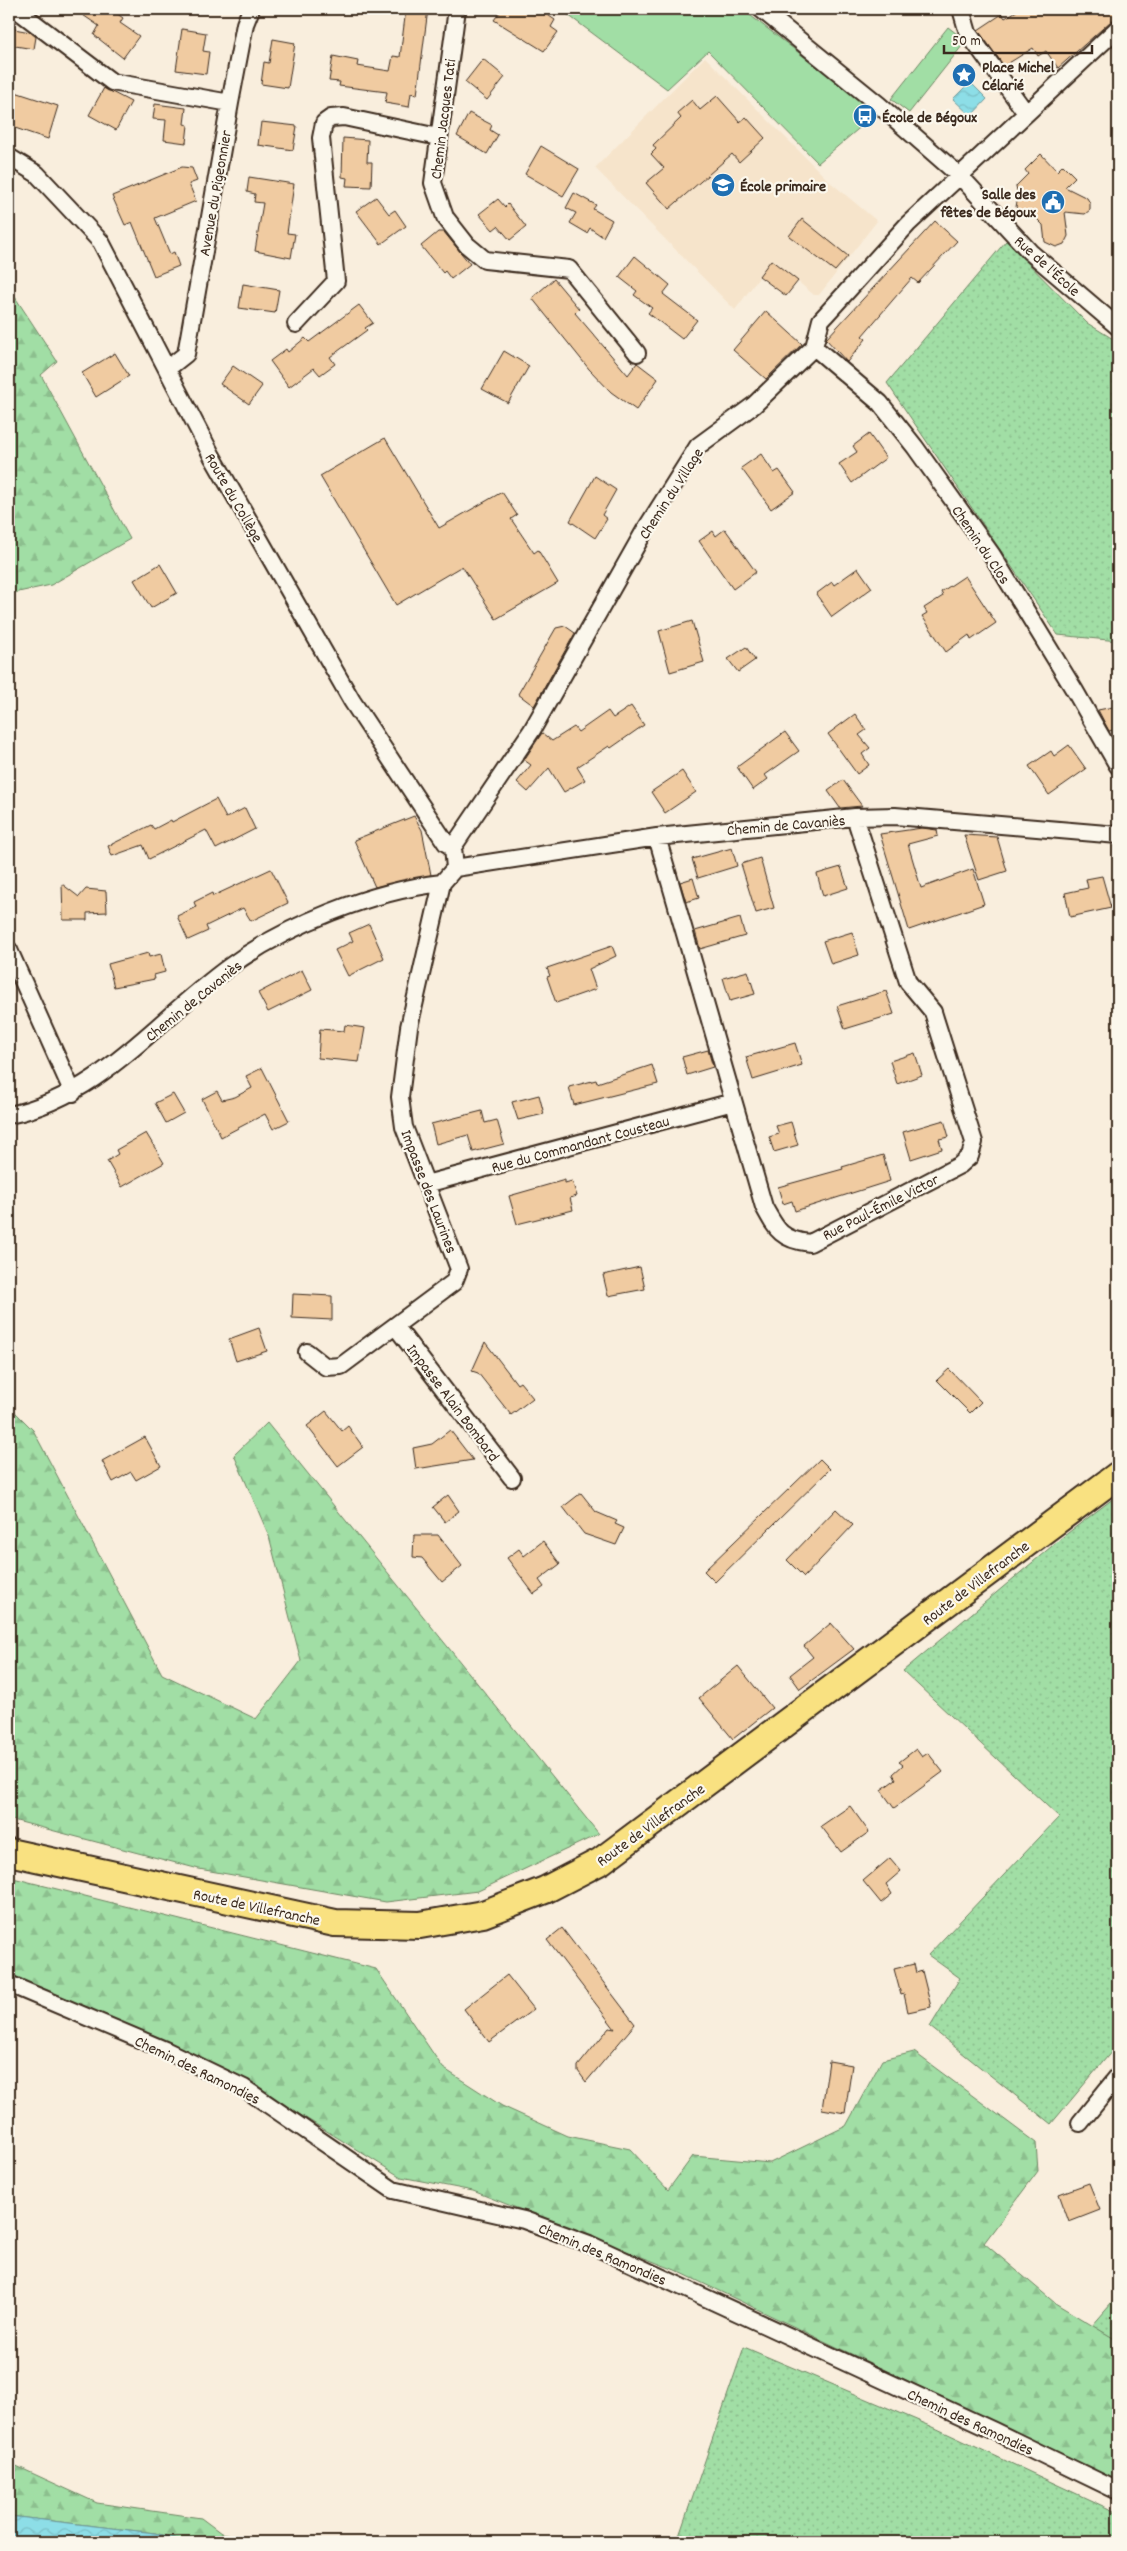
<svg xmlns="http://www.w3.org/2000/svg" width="1127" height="2551" font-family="Dekko,sans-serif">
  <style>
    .built { fill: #f6e4cb }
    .grass { fill: url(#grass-dots); stroke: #6e8462 }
    .forest { fill: url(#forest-firs); stroke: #6e8462 }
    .park { fill: #a1dea5; stroke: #6e8462 }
    .water { fill: url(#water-waves); stroke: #6c9697 }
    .building { fill: #f0cba1; stroke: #3b2a1e }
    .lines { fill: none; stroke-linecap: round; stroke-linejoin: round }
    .street-casing { stroke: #3b2a1e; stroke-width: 20 }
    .primary-casing { stroke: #3b2a1e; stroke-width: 30 }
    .street { stroke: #fbf7ec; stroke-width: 16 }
    .primary { stroke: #f9e181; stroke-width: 26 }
    .labels { text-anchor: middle; stroke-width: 4.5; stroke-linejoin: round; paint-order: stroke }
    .poi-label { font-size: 16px; font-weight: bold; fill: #3b2a1e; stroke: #fbf7ec; text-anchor: start }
    .street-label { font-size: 16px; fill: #3b2a1e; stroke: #fbf7ec }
  </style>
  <defs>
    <pattern id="grass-dots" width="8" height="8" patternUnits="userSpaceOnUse" patternTransform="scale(1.25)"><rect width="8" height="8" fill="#a1dea5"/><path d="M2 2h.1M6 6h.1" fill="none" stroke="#8cbf8e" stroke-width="1.8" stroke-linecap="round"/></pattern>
    <pattern id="forest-firs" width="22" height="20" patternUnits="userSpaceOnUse" patternTransform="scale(1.25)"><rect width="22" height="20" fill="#a1dea5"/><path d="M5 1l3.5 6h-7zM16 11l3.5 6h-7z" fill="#8cbf8e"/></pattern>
    <pattern id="water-waves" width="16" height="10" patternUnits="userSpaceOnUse" patternTransform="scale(1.25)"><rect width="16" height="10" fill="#8ddee7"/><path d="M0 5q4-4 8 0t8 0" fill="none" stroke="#7bbfc6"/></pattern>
  </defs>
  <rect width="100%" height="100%" fill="#f9eedd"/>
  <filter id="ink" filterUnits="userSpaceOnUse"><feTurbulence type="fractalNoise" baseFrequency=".02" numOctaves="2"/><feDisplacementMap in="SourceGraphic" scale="10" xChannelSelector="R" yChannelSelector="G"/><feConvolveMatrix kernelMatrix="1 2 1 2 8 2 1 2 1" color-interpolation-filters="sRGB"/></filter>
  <g filter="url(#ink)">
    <path class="built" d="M705 57 830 182 877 221 819 295H814L772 260 735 310 595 168Z"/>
    <path class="grass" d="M1006 241 1087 323 1118 342V641L1058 635 887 383Z
      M1118 1495V2044L1051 2124 930 2027 960 1978 928 1955 1059 1817 903 1671 1064 1536Z
      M1118 2296V2341L1092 2326Z
      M744 2347 933 2427 1118 2513V2542H677Z"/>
    <path class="forest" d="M9 288 57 361 41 375 130 539 51 585 9 594Z
      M9 1406 33 1430 162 1674 256 1719 301 1661 269 1536 234 1455 267 1423 599 1834 478 1891 386 1902 199 1869 9 1819Z
      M9 1877 376 1969 443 2068 502 2106 568 2136 630 2149 668 2190 693 2156 770 2163 846 2126 882 2060 914 2052 1036 2143 1038 2171 984 2243 1055 2303 1118 2341V2481L675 2270 473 2191 401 2177 257 2088 9 1974Z
      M12 2464 97 2503 201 2518 221 2533 272 2542H188L155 2533 9 2516V2465Z"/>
    <path class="park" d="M560 9H742L877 113 818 163 708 51 667 89Z
      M948 27 966 41 909 113 891 99Z"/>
    <path class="water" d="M970 82 987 99 971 116 953 99Z
      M9 2516 155 2533 188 2542H9Z"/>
    <path class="building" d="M74 9H111L123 18 120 23 139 36 123 58 94 35 99 26Z
      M406 9H428L417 95 411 93 409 107 385 103 387 92 339 86 340 82 329 81 333 56 358 61 357 66 390 71 393 56 400 57Z
      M502 9H539L555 20 551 27 558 32 544 51 494 20Z
      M1020 9H1118V18L1111 21 1058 68 1046 51 1038 56 1033 48 1004 66 978 30 1002 14 1005 18Z
      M9 28 30 32 36 37 34 49 9 45Z
      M182 29 206 33 203 51 209 52 206 74 176 70Z
      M273 39 295 43 288 88 261 84 264 62 269 63Z
      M483 59 505 77 487 100 465 82Z
      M104 88 131 102 116 130 89 115Z
      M9 90 58 106 48 139 9 126Z
      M717 96 740 122 746 117 765 138 739 162 732 154 669 209 646 183 664 168 651 154 656 149 653 145 681 118 677 113 692 100 700 110Z
      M155 104 186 108 184 124 188 125 186 143 164 140 166 120 153 119Z
      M469 113 492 125 490 130 498 135 487 154 457 136Z
      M261 122 297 126 293 150 258 145Z
      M343 138 368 140 367 162H372L371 187 346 186 347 178 342 177Z
      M541 146 579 169 563 196 525 174Z
      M1041 154 1057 171 1063 165 1075 177 1065 187 1087 198 1090 203V210L1085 214 1065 212 1068 236 1064 244 1056 247 1045 242 1043 225 1032 214 1021 213 1016 207 1018 196 1016 186 1028 174 1025 170Z
      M182 167 192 168 197 181 189 184 196 201 155 218 170 254 174 252 179 266 154 276 132 222 125 225 112 196Z
      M249 177 294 184 287 233 295 234 291 258 255 251 263 203 254 202 255 194 247 192Z
      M574 193 596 205 593 209 612 220 603 237 590 228 587 233 570 223 576 213 566 208Z
      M376 197 389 214 395 210 406 226 381 244 356 211Z
      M498 199 505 207 508 204 526 227 510 240 498 226 493 230 479 214Z
      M802 219 848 256 835 271 789 236Z
      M935 221 957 241 918 283 912 278 898 294 862 336 866 339 847 362 826 339Z
      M438 232H444L470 264 451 279 445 271 443 273 421 246Z
      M635 256 670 285 663 294 697 320 682 339 648 313 652 308 634 295 637 291 619 277Z
      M771 260 798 281 786 296 759 276Z
      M554 279 579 309 575 313 628 375 637 363 658 379 636 410 611 392 589 369 532 298Z
      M243 284 279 290 275 313 239 308Z
      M359 305 373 323 365 328 367 330 330 357 335 364 320 375 314 368 289 387 270 361 286 349 288 352 305 338 309 342Z
      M766 311 802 344 766 379 733 350Z
      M504 351 529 366 508 403 482 389Z
      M115 353 129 376 96 397 82 373Z
      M233 366 262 386 249 404 220 384Z
      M869 434 886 458 852 483 839 464 857 452 853 446Z
      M385 438 439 528 502 492 517 515 511 519 534 553 538 550 558 583 496 619 462 566 396 605 320 476Z
      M761 454 774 473 779 470 795 492 771 509 741 468Z
      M595 476 616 490 602 515 607 519 595 538 570 521Z
      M725 529 756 572 733 589 699 541 713 531 716 536Z
      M160 564 177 593 151 608 134 580Z
      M858 568 872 588 832 617 816 594 832 582 834 585Z
      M965 576 996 623 971 640 969 635 946 652 922 616 927 613 924 608 943 596 941 592Z
      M692 621 704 662 670 672 659 631Z
      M565 626 575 633 534 706 518 694 556 628Z
      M746 647 755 660 738 672 728 659Z
      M631 706 644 725 611 748 609 746 577 767 585 780 564 792 549 768 528 792 517 782 531 765 524 760 542 733 552 741 574 727 578 732 608 711 613 718Z
      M1118 706V729L1109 731 1098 710Z
      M855 714 866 730 859 735 870 748 862 754 869 765 857 774 828 734Z
      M785 732 799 751 765 775 768 779 753 790 737 767Z
      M1069 745 1086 769 1049 795 1029 766 1051 751 1054 756Z
      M682 771 696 792 665 813 651 792Z
      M843 780 862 806 840 808 828 791Z
      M216 799 226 818 245 808 255 829 216 849 206 830 149 859 143 845 112 856 108 846 151 825 154 829 171 820 172 822Z
      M414 816 422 830 431 875 375 887 354 840Z
      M922 828 937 830 938 836 908 844 921 888 973 869 984 904 909 930 880 834Z
      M964 835 997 837 1007 871 979 880Z
      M732 848 737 866 698 878 692 859Z
      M760 858 774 908 756 913 741 864Z
      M841 867 848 888 823 896 817 874Z
      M271 869 288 903 251 921 243 908 206 926 208 931 188 940 177 916 196 907 194 902 212 893 213 896Z
      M1102 876 1111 908 1070 917 1065 893 1088 888 1086 879Z
      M693 878 699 898 686 902 680 882Z
      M62 884 79 897 86 889 106 891 107 912 87 913V920H63Z
      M740 918 745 936 700 949 695 931Z
      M369 924 384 958 348 976 335 950 353 941 349 933Z
      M852 932 859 955 831 964 823 941Z
      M612 946 616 956 589 969 596 989 556 1003 547 977 550 976 547 968Z
      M148 953 149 957 161 954 165 972 154 975 155 979 114 987 108 964Z
      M302 970 312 990 268 1012 258 993Z
      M748 971 755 994 730 1001 723 978Z
      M886 991 894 1014 845 1029 837 1006Z
      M345 1025 365 1028 359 1062 318 1058 320 1029 344 1031Z
      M795 1043 802 1065 753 1080 746 1057Z
      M708 1050 713 1067 687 1075 682 1057Z
      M915 1053 922 1075 897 1084 890 1061Z
      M652 1065 658 1084 574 1105 569 1087 596 1080 597 1083Z
      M262 1068 289 1121 273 1129 265 1114 221 1137 202 1099 217 1091 222 1100 235 1097 252 1088 246 1076Z
      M173 1094 184 1113 166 1123 155 1103Z
      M539 1095 544 1114 518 1120 512 1102Z
      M482 1111 485 1123 497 1120 504 1144 473 1152 468 1135 436 1144 431 1124Z
      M944 1120 949 1137 939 1139 942 1149 911 1159 903 1132Z
      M791 1122 798 1145 774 1152 769 1137 779 1134 776 1126Z
      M146 1133 164 1163 122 1187 107 1161 118 1154 116 1150Z
      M883 1155 890 1181 795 1211 792 1201 783 1204 778 1187 843 1169 842 1167Z
      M565 1180V1183L572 1181 577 1196 570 1198 573 1210 517 1224 509 1196Z
      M640 1267 645 1289 608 1296 603 1275Z
      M293 1294 332 1296V1320L292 1318Z
      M259 1328 267 1351 236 1361 229 1339Z
      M485 1342 517 1384 520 1382 533 1398 511 1415 478 1373 472 1371Z
      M949 1369 981 1402 970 1413 937 1380Z
      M326 1411 342 1431 348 1426 363 1447 338 1466 307 1426Z
      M450 1430 473 1460 416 1469 413 1448 432 1444Z
      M145 1437 161 1466 136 1480 131 1472 113 1482 102 1461Z
      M820 1459 830 1469 715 1582 704 1571Z
      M581 1493 596 1512 617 1521 615 1524 624 1528 616 1545 584 1534 563 1507Z
      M448 1495 459 1511 445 1522 433 1507Z
      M836 1509 853 1525 804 1577 787 1560Z
      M414 1535H438L462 1566 442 1582 422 1558 413 1557Z
      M543 1541 560 1564 539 1580 544 1587 534 1594 507 1558 519 1549 524 1556Z
      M831 1623 854 1649 800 1689 790 1675 813 1657 804 1646Z
      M738 1666 772 1708 733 1739 699 1698Z
      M916 1749 922 1757 928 1753 943 1772 894 1808 881 1790 896 1779 893 1774 903 1765 899 1762Z
      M850 1806 869 1832 841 1852 821 1826Z
      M890 1858 901 1871 886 1884 892 1894 881 1903 863 1881Z
      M562 1928 635 2024 586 2082 578 2071V2066L609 2028 615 2029 547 1940Z
      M914 1964 916 1973 922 1971 931 2007 908 2012 904 1994 901 1995 894 1969Z
      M507 1975 534 2009 489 2042 464 2009Z
      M829 2061 852 2065 845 2113 822 2109Z
      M1089 2183 1100 2210 1069 2222 1059 2194Z"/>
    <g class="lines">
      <g class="street-casing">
        <path id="street" d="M16 9 112 82 230 103
          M457 9 433 183 445 217 467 245 485 260 569 269 637 353
          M761 9 879 105 961 177 1030 252 1118 327
          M961 9 968 33 1026 113
          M9 157 37 174 101 242 212 456 352 701 446 843 453 847
          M296 324 336 281 321 138 324 123 331 118 344 117 438 137
          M814 347 880 403 915 447 992 555 1075 691 1118 766
          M167 369 186 354 230 103 245 24 251 9
          M657 837 764 1207C777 1231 782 1240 810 1243L960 1165 970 1156 974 1142 933 1012 908 982 855 817
          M455 868 453 847 532 730 645 530 698 446 754 405 814 347 821 320 908 224 1118 28
          M455 868 657 837 855 817 895 816 1118 835
          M9 950 73 1093
          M9 1115C102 1096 157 1019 229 967 286 925 372 891 442 883
          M426 1184 733 1102
          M396 1327 512 1478
          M307 1352 326 1367 341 1366 454 1282 459 1269 404 1127 400 1097 409 1027 442 883 455 868
          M9 1984 165 2050 244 2088 393 2190 524 2220 589 2244 994 2431 1118 2491
          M1080 2123 1118 2076"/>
      </g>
      <g class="primary-casing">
        <path id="primary" d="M9 1852 335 1923 420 1925 483 1914 545 1890 601 1861 1118 1475"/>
      </g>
      <use href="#street" class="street"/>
      <use href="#primary" class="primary"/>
    </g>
  </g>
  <defs>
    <g id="sight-disc" transform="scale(1.25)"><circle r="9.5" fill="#1f6fb2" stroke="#fbf7ec"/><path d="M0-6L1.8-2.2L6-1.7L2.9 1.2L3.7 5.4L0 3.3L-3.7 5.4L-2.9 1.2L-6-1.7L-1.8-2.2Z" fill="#fff"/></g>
    <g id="bus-disc" transform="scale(1.25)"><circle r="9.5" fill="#1f6fb2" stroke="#fbf7ec"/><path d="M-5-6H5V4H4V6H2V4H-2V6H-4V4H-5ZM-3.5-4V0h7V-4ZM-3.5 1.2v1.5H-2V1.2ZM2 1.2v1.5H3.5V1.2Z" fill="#fff"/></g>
    <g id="school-disc" transform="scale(1.25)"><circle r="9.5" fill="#1f6fb2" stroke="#fbf7ec"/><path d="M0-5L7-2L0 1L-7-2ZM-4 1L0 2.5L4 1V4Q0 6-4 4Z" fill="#fff"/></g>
    <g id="civic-disc" transform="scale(1.25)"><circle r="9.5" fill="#1f6fb2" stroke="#fbf7ec"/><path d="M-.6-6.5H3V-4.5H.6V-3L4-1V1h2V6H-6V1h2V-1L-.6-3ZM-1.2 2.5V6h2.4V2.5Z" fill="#fff"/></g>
  </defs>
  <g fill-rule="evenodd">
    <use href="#sight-disc" x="964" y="75"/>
    <use href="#bus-disc" x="865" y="116"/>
    <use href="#school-disc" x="723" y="185"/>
    <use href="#civic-disc" x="1053" y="202"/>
  </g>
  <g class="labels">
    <g class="poi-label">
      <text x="982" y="72">Place Michel<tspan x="982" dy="18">Célarié</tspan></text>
      <text x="882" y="122">École de Bégoux</text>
      <text x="740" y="191">École primaire</text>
      <text x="1036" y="199" text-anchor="end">Salle des<tspan x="1036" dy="18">fêtes de Bégoux</tspan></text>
    </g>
    <g class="street-label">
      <text transform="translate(442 119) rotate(-83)" y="6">Chemin Jacques Tati</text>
      <text transform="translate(214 193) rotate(-80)" y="6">Avenue du Pigeonnier</text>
      <text transform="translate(1048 265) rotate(42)" y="6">Rue de l'École</text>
      <text transform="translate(670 493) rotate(-57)" y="6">Chemin du Village</text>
      <text transform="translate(235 497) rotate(60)" y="6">Route du Collège</text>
      <text transform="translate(982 544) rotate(56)" y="6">Chemin du Clos</text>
      <text transform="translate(786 824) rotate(-5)" y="6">Chemin de Cavaniès</text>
      <text transform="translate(193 1000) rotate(-39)" y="6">Chemin de Cavaniès</text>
      <text transform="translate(580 1143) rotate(-15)" y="6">Rue du Commandant Cousteau</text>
      <text transform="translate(430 1191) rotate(69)" y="6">Impasse des Laurines</text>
      <text transform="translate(880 1206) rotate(-27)" y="6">Rue Paul-Émile Victor</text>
      <text transform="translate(454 1402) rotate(53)" y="6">Impasse Alain Bombard</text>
      <text transform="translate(975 1582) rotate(-37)" y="6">Route de Villefranche</text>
      <text transform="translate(650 1824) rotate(-36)" y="6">Route de Villefranche</text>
      <text transform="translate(257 1906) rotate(12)" y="6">Route de Villefranche</text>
      <text transform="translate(198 2069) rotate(26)" y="6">Chemin des Ramondies</text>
      <text transform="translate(603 2253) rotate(23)" y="6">Chemin des Ramondies</text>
      <text transform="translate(971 2421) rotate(25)" y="6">Chemin des Ramondies</text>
    </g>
  </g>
  <rect width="1127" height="2551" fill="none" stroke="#fbf7ec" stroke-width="30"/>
  <rect x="15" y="15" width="1097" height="2521" fill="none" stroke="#3b2a1e" stroke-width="2" filter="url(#ink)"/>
  <path d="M944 45v8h148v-8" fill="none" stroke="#3b2a1e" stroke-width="2.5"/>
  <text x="952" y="45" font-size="15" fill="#3b2a1e" stroke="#fbf7ec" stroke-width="4" paint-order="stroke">50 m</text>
</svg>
